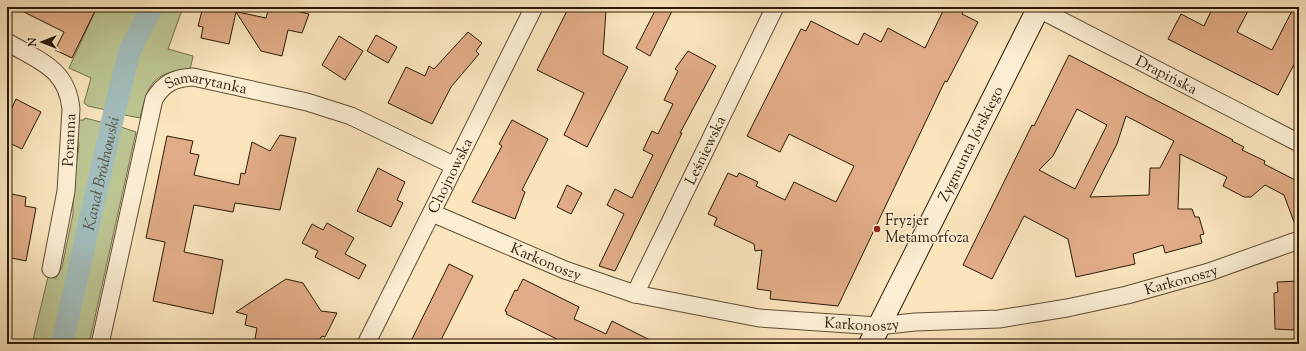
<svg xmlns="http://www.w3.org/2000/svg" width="1306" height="351" font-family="'Sorts Mill Goudy',serif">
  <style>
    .green { fill: #bcc592; stroke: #73704c }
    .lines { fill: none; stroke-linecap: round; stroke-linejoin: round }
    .canal { stroke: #a2bdbb; stroke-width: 22 }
    .building { fill: #e1ac87; stroke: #2a1a05; fill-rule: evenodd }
    .street-casing { stroke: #5e4d33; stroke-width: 19 }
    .secondary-casing { stroke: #2a1a05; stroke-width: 24 }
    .street { stroke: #fceed4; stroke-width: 17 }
    .secondary { stroke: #fceed4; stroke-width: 22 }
    .poi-dot { fill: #8f2418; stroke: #fceed4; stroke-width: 1.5 }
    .labels { text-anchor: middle; stroke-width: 3; stroke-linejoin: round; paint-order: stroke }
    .street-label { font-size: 15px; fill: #2a1a05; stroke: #fceed4 }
    .poi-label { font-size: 15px; fill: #2a1a05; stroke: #fceed4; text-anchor: start }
    .water-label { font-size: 16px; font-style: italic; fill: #545345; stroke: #fceed4 }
  </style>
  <rect width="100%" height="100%" fill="#fae5bd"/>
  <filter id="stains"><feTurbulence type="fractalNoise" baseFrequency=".005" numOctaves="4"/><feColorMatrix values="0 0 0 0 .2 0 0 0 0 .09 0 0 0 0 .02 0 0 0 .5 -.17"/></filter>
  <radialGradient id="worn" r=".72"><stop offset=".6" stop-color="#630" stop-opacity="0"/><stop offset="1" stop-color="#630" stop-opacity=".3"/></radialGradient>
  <path class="green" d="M97 7H144L122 52 106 110 88 106 84 103 91 78 69 68Z
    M159 7H183L168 49 193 56 190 70C152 71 148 85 140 118L120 114C123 79 140 38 159 7Z
    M85 118 105 123 55 344H32L48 277 56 278 62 267 73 214V188L79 145 76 132 79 120H84Z
    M118 126 136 132 89 344H69Z"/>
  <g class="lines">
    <path class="canal" id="s1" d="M62 344 117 100 130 50 152 7"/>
  </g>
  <path class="building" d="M14 7H97L72 58 55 50 64 32Z
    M203 7H214L266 18 269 7H278L309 14 302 33 288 30 282 56 261 51 236 12 229 44 201 38 203 27 198 26Z
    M569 7H581L586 10 606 11 603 54 628 67 587 147 564 135 584 93 537 70Z
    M657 7H674L650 56 636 48Z
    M945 7H966L962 14 978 22 947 82 945 81 838 306 770 299 771 291 757 289 762 250 755 251 754 244 714 225 717 218 708 214 728 173 737 177 739 173 758 182 756 186 785 200 794 182 836 202 854 166 789 134 780 152 747 136 801 29 806 31 811 21 858 45 864 33 881 42 888 28 925 48Z
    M1213 7H1250L1237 32 1272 50 1294 7H1299V55L1278 95 1168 39 1181 14 1204 26Z
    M468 32 482 43 476 51 479 54 451 87 432 124 388 103 406 67 425 76 429 66 434 69Z
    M376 35 397 47 388 63 367 51Z
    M339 36 363 51 345 80 322 65Z
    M688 51 716 66 680 133H682L615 271 599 266 624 214 607 205 615 189 632 198 653 155 643 150 652 131 658 134 673 104 664 100 678 71 675 69Z
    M1069 55 1233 140 1232 141 1244 147 1242 150 1265 161 1264 164 1299 182V230H1297L1284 195 1265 185 1251 197H1244L1223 186 1227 177 1180 154 1178 209H1192L1195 217H1199L1204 234 1200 235 1202 243 1165 253 1163 245 1133 254 1135 264 1076 277 1068 239 1024 216 992 279 963 265 1032 125 1034 126ZM1077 109 1107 125 1075 189 1039 170 1053 156ZM1126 116 1174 141 1160 168H1150L1149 195 1090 197 1117 144Z
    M16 99 41 112 22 149 7 142V118Z
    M512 120 548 139 522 190 525 192 515 219 472 202 502 146 499 144Z
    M280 135 296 138 280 210 235 203 233 212 194 205 184 252 223 260 213 314 153 301 165 242 146 238 167 136 193 141 190 153 199 155 194 175 239 185 241 173 245 174 252 142 270 151Z
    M378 168 405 182 397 200 403 203 391 227 357 211Z
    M567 185 582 193 571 214 557 207Z
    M7 193 26 197 25 206 36 208 26 261 7 257Z
    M327 223 354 238 345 254 366 265 359 279 315 257 318 251 302 243 312 224 323 230Z
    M449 264 473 276 439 344H422L412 339Z
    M286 279 303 283 321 311 337 313 325 337 322 336 316 344H254L257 328 245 325 247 315 236 312Z
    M523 279 579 307 574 319 606 334 612 321 658 344H567L506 314 507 312 505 311 515 290 517 291Z
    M1299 281V323L1293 330 1275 329 1274 293 1278 292 1277 282Z"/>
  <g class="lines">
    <g class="street-casing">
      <g id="street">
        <path id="s2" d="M1035 7 1299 143"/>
        <path d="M7 42C39 61 67 68 71 109L66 191 51 269"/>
        <path id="s3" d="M432 213 565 270 635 294 759 318 878 326 915 322 999 319 1067 308 1127 295 1209 272 1299 240"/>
        <path id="s4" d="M635 294 775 7"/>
        <path id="s5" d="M100 344 154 99C164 83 174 78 193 77L307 102 351 116 455 166"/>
        <path id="s6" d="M366 344 534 7"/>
      </g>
    </g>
    <g class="secondary-casing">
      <g id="secondary">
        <path id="s7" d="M870 344 1039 7"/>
      </g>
    </g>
    <use href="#street" class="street"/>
    <use href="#secondary" class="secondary"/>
  </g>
  <circle class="poi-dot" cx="877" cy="229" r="4"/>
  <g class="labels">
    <g class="street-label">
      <text dy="5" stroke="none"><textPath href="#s2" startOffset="148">Drapińska</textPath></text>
      <text dy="5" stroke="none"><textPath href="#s5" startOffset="311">Samarytanka</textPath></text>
      <text transform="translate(69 140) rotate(-87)" y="5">Poranna</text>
      <text dy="5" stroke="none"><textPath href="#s7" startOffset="224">Zygmunta Jórskiego</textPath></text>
      <text dy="5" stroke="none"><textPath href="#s4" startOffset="160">Leśniewska</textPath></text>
      <text dy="5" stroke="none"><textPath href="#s6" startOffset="188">Chojnowska</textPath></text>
      <text dy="5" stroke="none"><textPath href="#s3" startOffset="124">Karkonoszy</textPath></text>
      <text dy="5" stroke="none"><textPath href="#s3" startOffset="772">Karkonoszy</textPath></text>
      <text dy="5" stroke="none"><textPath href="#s3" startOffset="448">Karkonoszy</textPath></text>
    </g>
    <g class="poi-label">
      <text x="885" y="225">Fryzjer<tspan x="885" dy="17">Metamorfoza</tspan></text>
    </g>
    <g class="water-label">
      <text dy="6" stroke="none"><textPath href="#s1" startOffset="175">Kanał Bródnowski</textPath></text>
    </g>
  </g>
  <rect width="1306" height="351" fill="none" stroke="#fae5bd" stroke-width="24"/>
  <rect x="8" y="8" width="1290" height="335" fill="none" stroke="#2a1a05" stroke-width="2"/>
  <rect x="12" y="12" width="1282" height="327" fill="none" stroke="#2a1a05"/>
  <g transform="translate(42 42) rotate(270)" stroke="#fceed4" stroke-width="3" paint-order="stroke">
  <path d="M0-3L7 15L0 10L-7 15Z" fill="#2a1a05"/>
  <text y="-6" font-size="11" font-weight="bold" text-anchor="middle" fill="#2a1a05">N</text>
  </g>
  <rect width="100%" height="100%" filter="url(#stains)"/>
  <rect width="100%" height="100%" fill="url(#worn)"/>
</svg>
